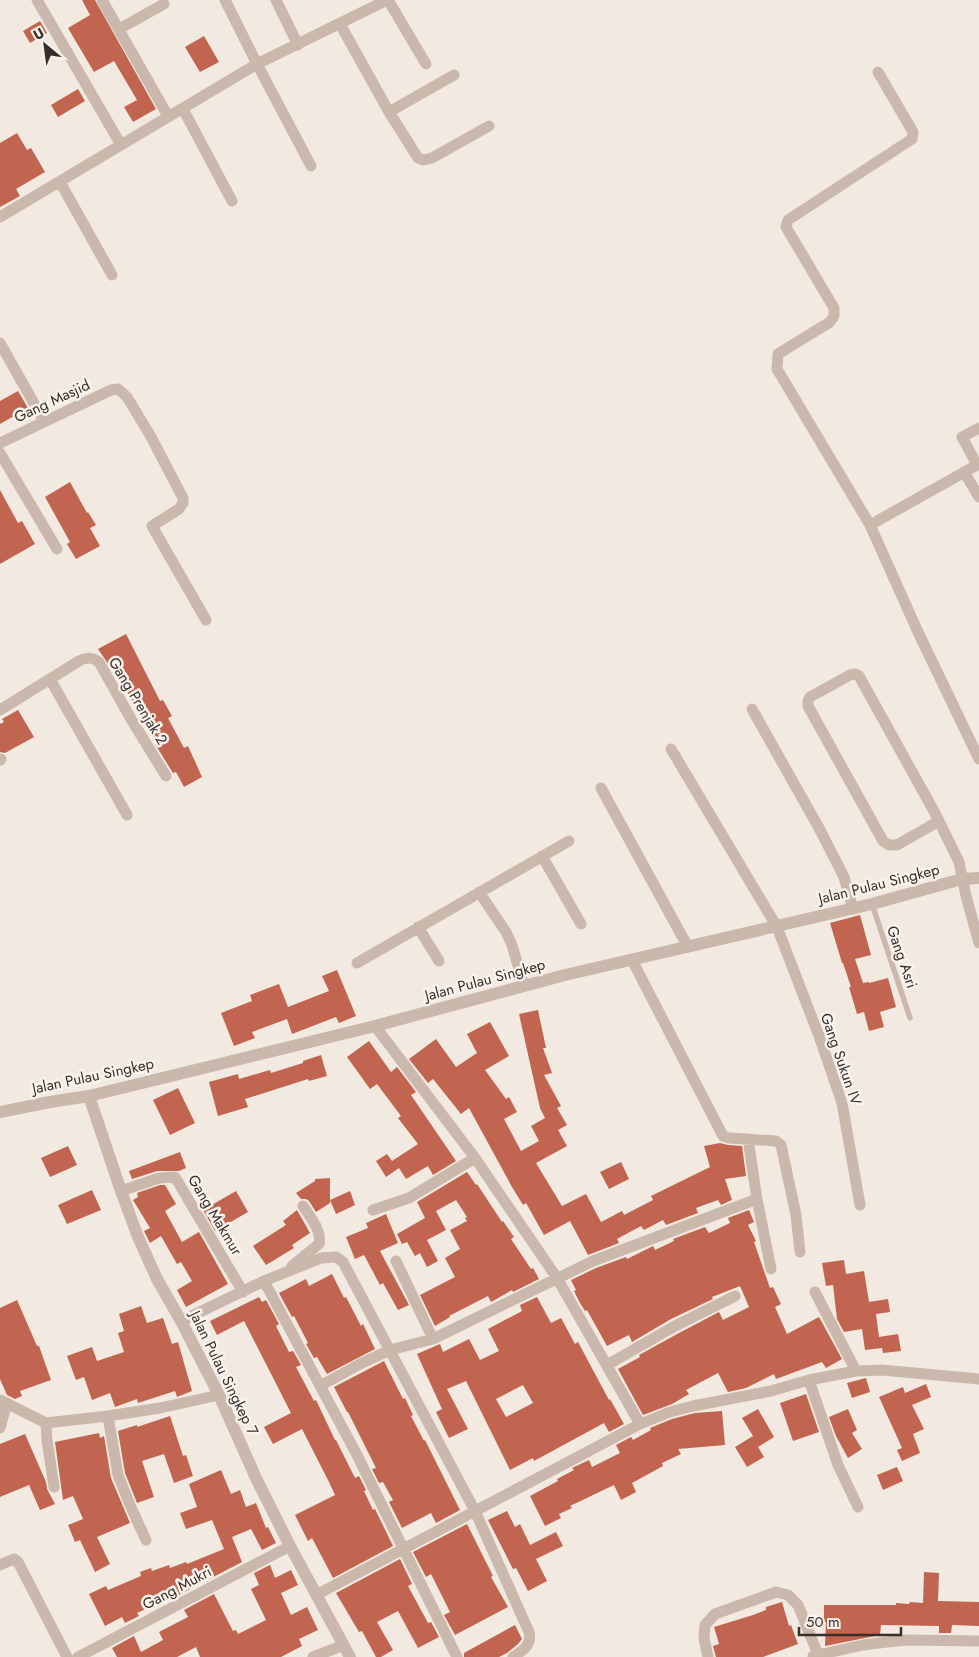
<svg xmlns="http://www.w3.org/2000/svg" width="979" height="1657" font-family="Jost,sans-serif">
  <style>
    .building { fill: #c16450; fill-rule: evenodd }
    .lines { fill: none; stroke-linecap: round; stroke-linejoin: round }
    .service { stroke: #cab8ac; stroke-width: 5.5 }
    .minor { stroke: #cab8ac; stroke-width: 11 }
    .tertiary { stroke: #cab8ac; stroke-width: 12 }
    .labels { text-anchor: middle; stroke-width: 5; stroke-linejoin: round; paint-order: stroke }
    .street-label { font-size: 15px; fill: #392e2b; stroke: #faf3ed }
  </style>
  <rect width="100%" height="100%" fill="#f2e9e0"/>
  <path class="building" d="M82 0H95L156 109 133 122 124 107 137 100 114 61 94 72 68 28 90 15Z
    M40 21 47 33 30 43 23 31Z
    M204 36 219 62 200 72 185 47Z
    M78 89 85 101 58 117 51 105Z
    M17 133 27 150 31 148 45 172 16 189 20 196 0 207V143Z
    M18 391 28 408 0 424V401Z
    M70 482 87 513 88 512 96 525 90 528 100 546 76 559 67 544 70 542 45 497Z
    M0 490 18 523 22 521 35 544 0 564Z
    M126 634 160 701 163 700 172 716 168 718 184 748 188 746 202 777 184 787 176 772 173 773 155 744 156 742 111 664 109 665 98 649Z
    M18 710 34 737 5 753 0 752V724L4 722 2 719Z
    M860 915 871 955 855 959 863 983 869 982V983L888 978 896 1007 880 1012 884 1027 869 1031 864 1012 857 1014 849 987H851L843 963H842L830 923Z
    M337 970 356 1016 339 1023 336 1017 292 1034 287 1019 252 1032 255 1038 234 1046 221 1013 252 1001 250 995 279 984 288 1007 329 991 322 976Z
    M538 1010 546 1048H543L552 1073 544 1075 561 1106 557 1108 567 1125 558 1130 567 1146 536 1163 562 1206 586 1194 601 1222 622 1211 624 1215 653 1200 651 1196 710 1167 704 1146 720 1143 728 1145 742 1146 746 1176 725 1179 732 1200 721 1205 718 1200 696 1208 698 1213 666 1225 663 1220 644 1230 641 1226 617 1239 619 1243 588 1255 570 1221 544 1235 526 1203 523 1205 512 1187 469 1108 461 1114 433 1079 428 1083 409 1059 436 1039 456 1067 477 1053 467 1034 490 1022 509 1056 485 1070 506 1099 509 1097 517 1112 504 1119 521 1151 539 1141 531 1126 545 1118 540 1108 519 1014Z
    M369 1041 391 1072 397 1067 416 1092 411 1095 456 1161 433 1175 428 1166 406 1179 399 1168 386 1177 376 1161 387 1154 392 1161 418 1144 398 1118 401 1116 377 1084 370 1089 347 1057Z
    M321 1055 327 1076 309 1081 308 1079 245 1099 248 1107 218 1116 209 1082 238 1074 239 1079 270 1070 271 1073 303 1063V1061Z
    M178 1088 195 1123 170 1135 153 1100Z
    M68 1146 77 1165 50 1177 41 1158Z
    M180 1152 186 1168 179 1171H157L132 1179 129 1171Z
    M621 1162 629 1179 609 1189 600 1172Z
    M467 1172 476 1185 477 1184 502 1222 503 1221 514 1237 511 1239 531 1269 533 1268 539 1279 513 1292 512 1290 491 1302 488 1296 449 1316 450 1317 435 1326 420 1295 455 1277 445 1258 460 1249 450 1230 467 1221 465 1218 467 1217 456 1200 436 1211 446 1230 427 1240 438 1261 427 1267 420 1253 415 1256 407 1242 402 1244 397 1234 425 1218 417 1202Z
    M330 1178V1200L350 1191 355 1205 336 1214 330 1200V1203L316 1212 309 1201 306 1199H301L296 1193 315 1181V1179Z
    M160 1185H165L176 1204 165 1211 182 1242 199 1232 228 1284 186 1307 177 1290 192 1281 181 1262 177 1264 161 1236 150 1243 144 1231 150 1228 133 1200 138 1197 137 1193Z
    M92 1190 101 1210 67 1224 58 1205Z
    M236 1191 248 1212 215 1231 203 1210Z
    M297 1210 310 1233 292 1245 294 1248 266 1265 253 1246 286 1225 283 1221Z
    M749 1210 754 1222 748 1225 756 1241 754 1242 770 1288 773 1287 781 1304 775 1307 787 1334 819 1317 842 1359 826 1368 822 1362 776 1379 774 1374 746 1388 728 1392 718 1373 686 1390 689 1394 672 1404 643 1415 618 1369 640 1357 639 1355 679 1333 719 1312 723 1320 749 1307 740 1286 712 1297 713 1299 671 1319 632 1342 629 1335 607 1346 587 1310 585 1311 580 1303 574 1291 576 1290 571 1280 596 1268 626 1257 627 1259 653 1246 655 1250 674 1241 673 1239 705 1227 709 1233 730 1223 728 1218Z
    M386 1214 398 1243 380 1251 409 1305 398 1310 383 1283 380 1285 364 1255 355 1259 346 1237 368 1228 366 1223Z
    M844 1260 846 1274 864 1271 869 1302 888 1299 890 1312 876 1314 879 1337 898 1334 901 1351 883 1353 882 1348 865 1350 862 1329 844 1332 837 1319 833 1285 826 1286 822 1263Z
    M332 1274 344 1298 346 1297 361 1326 363 1324 375 1349 327 1374 317 1357 314 1358 306 1344 308 1343 294 1316 292 1317 279 1293 306 1279 309 1286Z
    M259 1297 262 1302 266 1300 279 1324 276 1326 289 1352 293 1351 301 1365 296 1367 314 1401 316 1400 335 1440H336L355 1478 359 1476 366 1490 364 1491 373 1510 375 1509 393 1546 333 1578 312 1538 308 1541 295 1515 335 1495 329 1482 302 1429 273 1444 264 1427 291 1413 244 1321 217 1335 210 1321Z
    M537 1297 551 1323 561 1318 575 1344 578 1342 609 1400 610 1399 624 1424 609 1432 604 1423 534 1461 533 1458 510 1470 466 1381 447 1389 468 1429 449 1438 436 1412 442 1409 417 1354 440 1344 443 1352 469 1339 480 1360 499 1351 488 1329 522 1311 520 1305ZM523 1385 533 1403 506 1417 496 1399Z
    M17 1300 37 1346H39L51 1380 20 1391 22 1396 15 1399 7 1395 0 1379V1308Z
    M141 1306 147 1323 163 1318 172 1344 178 1342 192 1391 177 1397 175 1391 138 1403 137 1399 115 1407 110 1393 92 1400 84 1377 76 1380 67 1356 92 1347 97 1361 124 1352 118 1333 124 1331 119 1314Z
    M384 1361 403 1399 405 1398 413 1415 411 1416 424 1441 425 1440 460 1510 436 1523 431 1513 402 1528 389 1502 393 1500 383 1482 379 1483 372 1469 376 1468 348 1412H347L334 1387Z
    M866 1378 870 1392 852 1398 847 1383Z
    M926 1384 931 1397 912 1405 924 1429 913 1434 920 1453 902 1461 897 1450 902 1448 879 1397 903 1387 905 1393Z
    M806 1394 819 1432 793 1441 780 1403Z
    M758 1409 774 1437 758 1447 764 1457 747 1467 735 1447 753 1436 742 1418Z
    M848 1409 857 1430 852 1433 862 1449 848 1458 836 1436 829 1417Z
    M722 1411 725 1445 678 1449 681 1454 662 1463 663 1466 632 1483 636 1492 621 1500 614 1485 570 1506 572 1508 559 1514 561 1518 545 1526 530 1496 558 1481 557 1479 574 1470 572 1468 589 1460 592 1467 620 1453 616 1445 631 1437 633 1440 651 1430 650 1428 672 1419 695 1413Z
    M170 1416 183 1456 186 1455 193 1476 174 1483 164 1454 142 1461 154 1497 137 1503 125 1473 118 1431 137 1425V1427Z
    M99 1433 100 1438 104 1436 111 1478 130 1523 97 1537 110 1564 95 1572 80 1540 75 1542 68 1525 83 1519 73 1496 63 1500 55 1442Z
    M25 1434 46 1482 47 1489 55 1504 40 1510 29 1485 0 1497V1444Z
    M897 1467 903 1481 883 1490 877 1475Z
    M221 1470 231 1494 240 1490 246 1507 256 1503 266 1528 268 1527 276 1543 262 1550 251 1529 232 1537 242 1562 177 1596 151 1605 152 1606 137 1613 139 1616 125 1623 122 1617 105 1626 89 1594 106 1586 108 1590 141 1576 140 1572 151 1568 152 1571 169 1565 170 1568 186 1562 187 1564 224 1549 212 1520 186 1529 180 1513 197 1507 189 1484Z
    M507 1511 515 1527 520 1524 530 1545 556 1532 563 1546 536 1559 547 1581 528 1591 516 1568 513 1569 488 1520Z
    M467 1524 493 1576 491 1577 508 1607 455 1635 444 1615 450 1612 431 1574 426 1577 413 1552Z
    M400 1559 412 1584 408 1586 428 1623 431 1622 439 1637 418 1648 398 1611 377 1622 393 1650 381 1657H376L362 1631 359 1632 336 1593Z
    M270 1565 275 1578 291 1570 298 1585 281 1593 291 1615 307 1607 318 1630 299 1639 302 1646 281 1657H200L196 1647 177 1657H117L112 1648 134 1636 141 1652 163 1640 159 1632 188 1617 184 1610 214 1594 233 1631 236 1630 238 1634 266 1620 251 1589 259 1585 254 1573Z
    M924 1572 939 1573 938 1601 979 1602V1626L952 1625 951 1633H939V1626L881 1625 880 1635 825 1646 826 1622H824V1605H896V1603L909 1604 910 1602 923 1603Z
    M782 1602 789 1626 791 1625 798 1644 763 1657H716L713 1646 719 1644 714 1627 753 1615 766 1610V1607Z
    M515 1625 522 1639 518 1644 507 1653 499 1657H464V1653Z"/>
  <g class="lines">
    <path class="service" d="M872 904 910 1018"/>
    <path class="minor" d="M37 0 121 145
      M102 0 168 116
      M225 0 257 64 311 166
      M276 0 298 45
      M388 0 426 64
      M340 24 389 112 418 158 423 160 432 158 489 126
      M119 29 164 4
      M878 72 913 132 912 139 788 220 786 227 834 308V316L830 322 778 354 777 369 870 525 918 632 979 759
      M183 109 232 201
      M389 112 454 75
      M60 182 112 275
      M0 217 257 64 387 0
      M0 343 44 421
      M0 443 111 390 118 389 127 397 150 435 183 498V503L179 509 152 526 206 620
      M0 453 57 549
      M964 472 979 497
      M870 525 977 465 962 437 979 428
      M50 679 127 815
      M752 709 819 828 844 877 853 909
      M0 710 79 661C86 657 92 657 99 662L131 719 166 776
      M671 749 777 927 819 1036 842 1103 860 1205
      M0 760 1 759
      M601 788 688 947
      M939 821 897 845H889L883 841 808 706V701L810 697 850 675 855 674 859 676 935 813 959 862 966 896 979 943
      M542 856 581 924
      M479 892 506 932 512 945 524 986
      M418 927 439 961
      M632 960 723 1136 729 1138 776 1141 781 1145 796 1215 800 1252
      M357 963 569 841
      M375 1026 475 1158 557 1278 640 1424
      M748 1139 757 1199 771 1269
      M121 1191 159 1178 175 1177 243 1292
      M373 1210 409 1198 475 1158
      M396 1261 433 1339
      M292 1266 319 1244C322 1230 310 1217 303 1206
      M264 1281 356 1453 457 1657
      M815 1292 856 1371
      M181 1321 264 1281 321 1258 336 1257 343 1262 475 1511 529 1632C532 1646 523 1650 513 1657
      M607 1365 675 1326 735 1296
      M809 1380 838 1465 858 1507
      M320 1386 360 1364 390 1350 433 1339 593 1261 757 1199
      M0 1400 46 1423 108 1416 160 1408 219 1395
      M108 1416 118 1475 130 1505 146 1540
      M46 1423 47 1440 54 1487
      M0 1428 7 1403
      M0 1565 14 1559 18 1562 67 1657
      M316 1595 640 1424 670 1412 693 1406 771 1391 809 1380 856 1371 882 1370 979 1379
      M813 1656 863 1645 887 1642 907 1640 979 1641
      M78 1657 290 1546
      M313 1657 344 1645
      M708 1657 704 1638 705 1625 715 1614 776 1592 788 1595 798 1605 819 1657"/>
    <path class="tertiary" d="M89 1096 121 1191 138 1237 157 1279 181 1321 219 1395 256 1478 290 1546 350 1657
      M0 1112 50 1102 89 1096 375 1026 565 975 872 904 962 879 979 878"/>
  </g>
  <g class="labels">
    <g class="street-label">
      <text transform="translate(52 401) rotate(-25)" y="5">Gang Masjid</text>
      <text transform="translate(138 701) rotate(59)" y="5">Gang Prenjak 2</text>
      <text transform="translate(879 884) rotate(-14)" y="5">Jalan Pulau Singkep</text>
      <text transform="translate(902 957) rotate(71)" y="5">Gang Asri</text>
      <text transform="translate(485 980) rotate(-15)" y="5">Jalan Pulau Singkep</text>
      <text transform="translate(841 1059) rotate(71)" y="5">Gang Sukun IV</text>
      <text transform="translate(93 1076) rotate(-12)" y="5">Jalan Pulau Singkep</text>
      <text transform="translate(215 1215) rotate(59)" y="5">Gang Makmur</text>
      <text transform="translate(224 1373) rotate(64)" y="5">Jalan Pulau Singkep 7</text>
      <text transform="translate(177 1588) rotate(-28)" y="5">Gang Mukri</text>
    </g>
  </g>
  <g transform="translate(45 45) rotate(331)" stroke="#faf3ed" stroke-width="4" paint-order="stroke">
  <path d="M0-4L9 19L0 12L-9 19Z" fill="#392e2b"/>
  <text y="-8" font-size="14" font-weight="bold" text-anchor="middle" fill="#392e2b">U</text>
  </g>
  <path d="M799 1627v8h102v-8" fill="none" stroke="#392e2b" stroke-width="2.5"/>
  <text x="806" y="1627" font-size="15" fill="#392e2b" stroke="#faf3ed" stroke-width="4" paint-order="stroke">50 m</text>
</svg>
